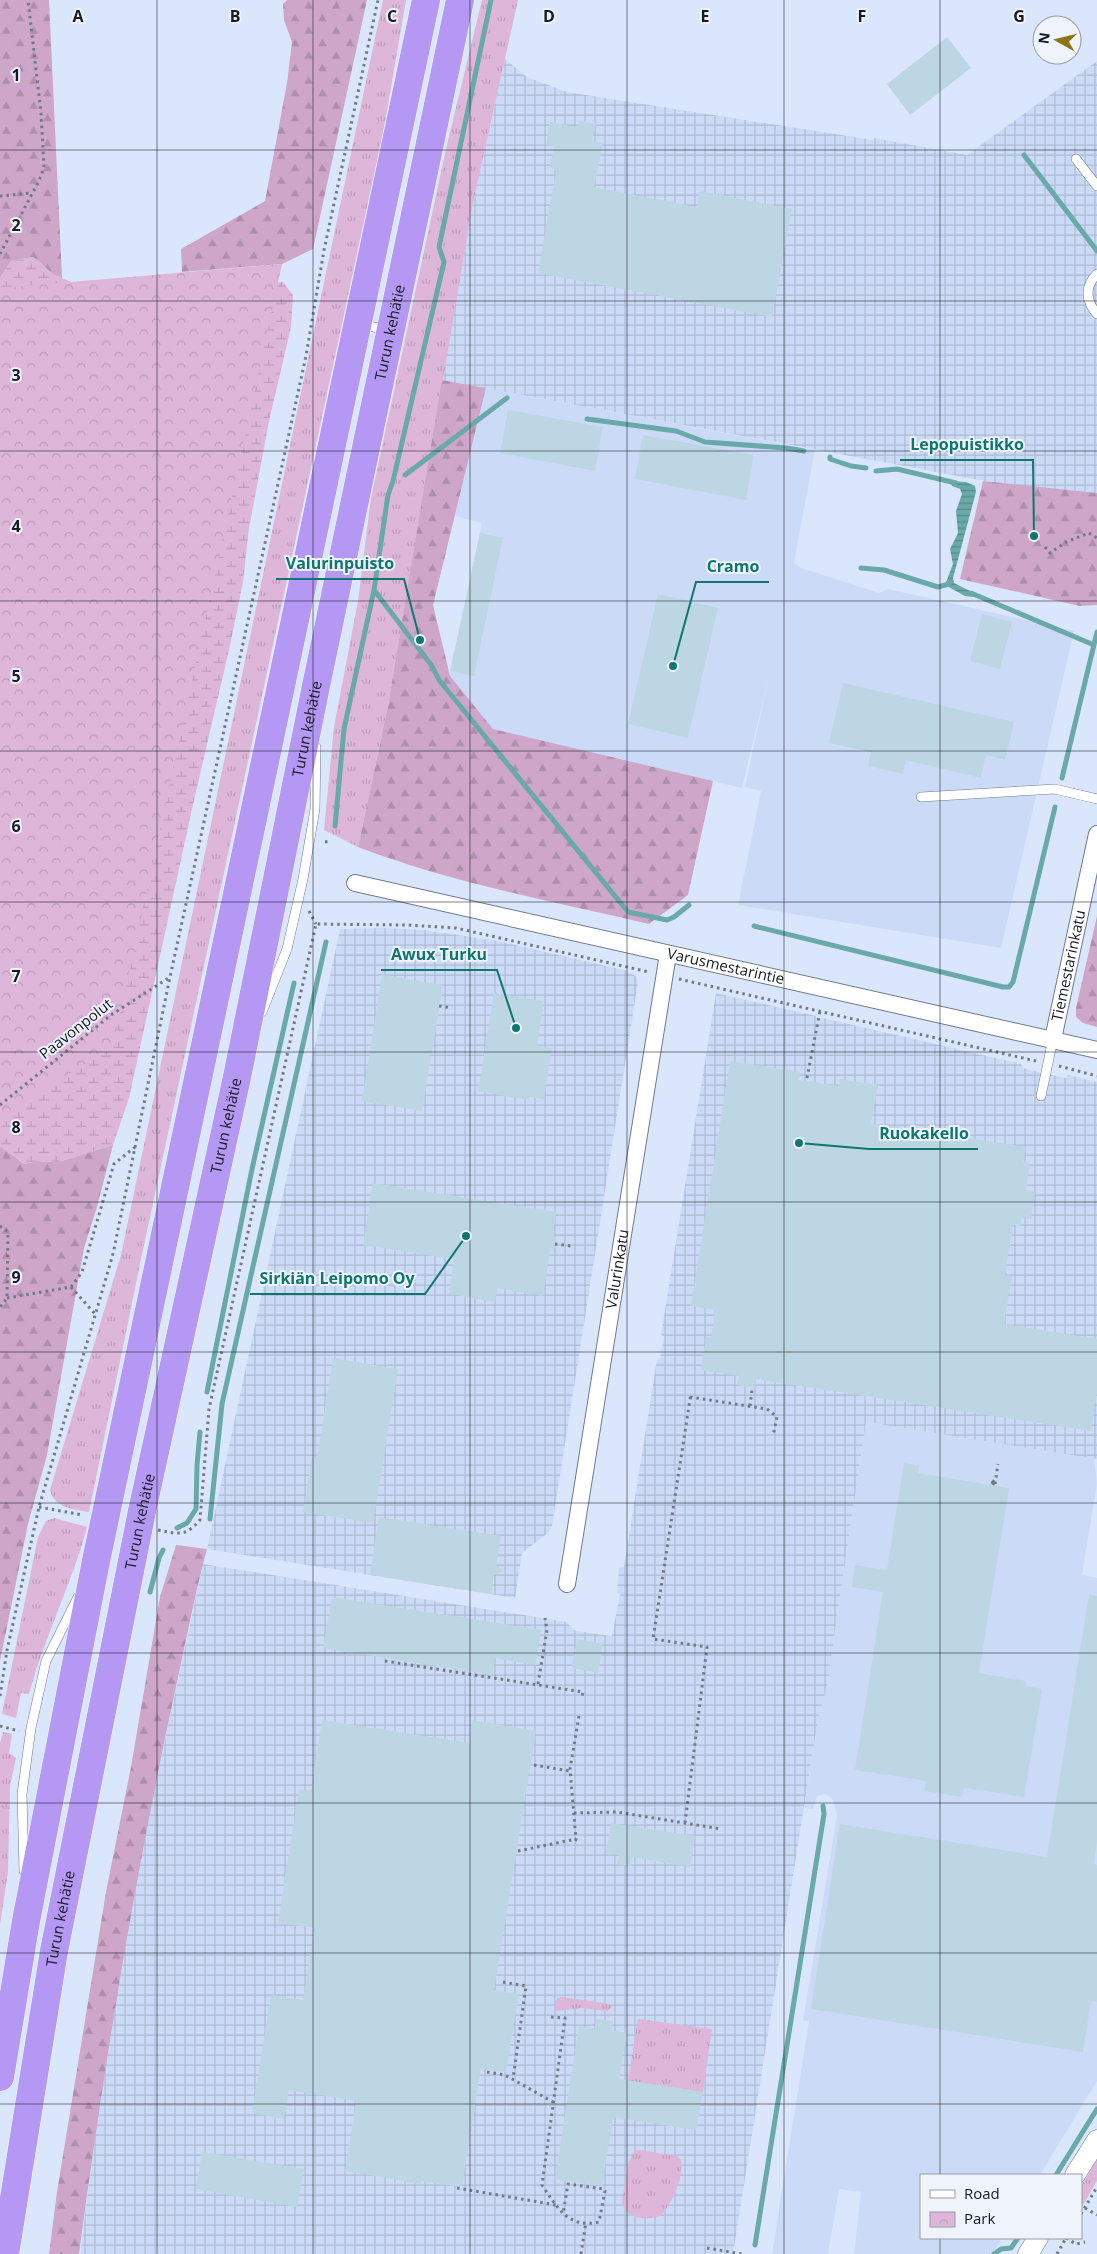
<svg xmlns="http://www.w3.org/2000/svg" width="1097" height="2254" font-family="'Open Sans',sans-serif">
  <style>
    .built { fill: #cbdbf7 }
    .industrial { fill: url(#industrial-grid) }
    .grass { fill: url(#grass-tufts) }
    .forest { fill: url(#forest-firs) }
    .wetland { fill: url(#wetland-marsh) }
    .park { fill: url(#park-crowns) }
    .water { fill: url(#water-rules) }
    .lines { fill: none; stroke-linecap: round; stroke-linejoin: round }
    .stream { stroke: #6aa9a9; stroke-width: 5 }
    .building { fill: #bdd6e3 }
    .service-casing { stroke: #707a8e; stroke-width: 10 }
    .minor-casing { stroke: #707a8e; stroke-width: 18 }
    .tertiary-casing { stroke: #707a8e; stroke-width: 21 }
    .trunk-casing { stroke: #fff; stroke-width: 29 }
    .path { stroke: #717987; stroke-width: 3; stroke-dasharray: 2.5 4; stroke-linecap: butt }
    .service { stroke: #fff; stroke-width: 9 }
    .minor { stroke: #fff; stroke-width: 16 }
    .tertiary { stroke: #fff; stroke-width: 20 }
    .trunk { stroke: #b498f3; stroke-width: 28 }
    .path-bridge { stroke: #717987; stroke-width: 3; stroke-dasharray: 2.5 4; stroke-linecap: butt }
    .grid { fill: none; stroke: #161a22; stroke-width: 1; stroke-opacity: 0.55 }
    .labels { text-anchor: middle; stroke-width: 4; stroke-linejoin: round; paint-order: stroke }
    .street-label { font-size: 15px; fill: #161a22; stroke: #eef3fc }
    .grid-label { font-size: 16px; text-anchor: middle; font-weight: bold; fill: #161a22; stroke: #eef3fc; stroke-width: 4; stroke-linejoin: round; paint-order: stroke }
    .leader { fill: none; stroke: #0f766e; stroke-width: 2 }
    .callout-dot { fill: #0f766e; stroke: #eef3fc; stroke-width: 2 }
    .callout-label { font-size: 16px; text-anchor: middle; font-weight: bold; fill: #0f766e; stroke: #eef3fc; stroke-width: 4; stroke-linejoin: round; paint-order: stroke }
  </style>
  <defs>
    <pattern id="industrial-grid" width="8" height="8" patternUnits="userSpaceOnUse" patternTransform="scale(1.25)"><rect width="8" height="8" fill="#cbdbf7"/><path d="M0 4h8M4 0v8" fill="none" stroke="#aebbd3"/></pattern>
    <pattern id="grass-tufts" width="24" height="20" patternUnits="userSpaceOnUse" patternTransform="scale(1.25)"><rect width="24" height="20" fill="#ddb6d9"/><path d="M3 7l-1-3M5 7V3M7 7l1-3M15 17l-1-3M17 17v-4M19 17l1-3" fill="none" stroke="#bd9cba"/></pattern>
    <pattern id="forest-firs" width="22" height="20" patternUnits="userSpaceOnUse" patternTransform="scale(1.25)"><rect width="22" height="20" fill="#cda6c9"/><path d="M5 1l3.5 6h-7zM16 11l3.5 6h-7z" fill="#af8eac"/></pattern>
    <pattern id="wetland-marsh" width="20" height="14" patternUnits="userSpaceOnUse" patternTransform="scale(1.25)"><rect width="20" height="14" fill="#ddb6d9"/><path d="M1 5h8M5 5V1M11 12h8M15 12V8" fill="none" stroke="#bd9cba"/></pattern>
    <pattern id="park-crowns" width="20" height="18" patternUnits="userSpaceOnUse" patternTransform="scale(1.25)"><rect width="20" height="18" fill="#ddb6d9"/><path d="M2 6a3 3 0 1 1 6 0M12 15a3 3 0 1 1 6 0" fill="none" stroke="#bd9cba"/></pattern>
    <pattern id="water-rules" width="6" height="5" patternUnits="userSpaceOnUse" patternTransform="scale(1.25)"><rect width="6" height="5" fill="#6aa9a9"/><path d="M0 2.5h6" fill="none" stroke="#568989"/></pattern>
  </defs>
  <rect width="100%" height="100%" fill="#dae6fc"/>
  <path class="built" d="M486 388 815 450 794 563 801 568 879 593 888 589 1074 631 1001 948 738 905 761 791 745 787 768 680 742 788 493 729 450 676 482 523 455 516Z
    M866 1422 1094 1458 1097 1484 1082 1575 1097 1578V2081L1040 2175H921V2238H1002L992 2254H854L861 2192 839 2189 828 2254H772L809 2021 803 2020 837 1815 833 1800 826 1794 817 1796 813 1809 804 1808 817 1725 831 1669 830 1664Z"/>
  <path class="industrial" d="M505 59 527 77 567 92 873 140 874 138 967 155 1097 61V502L442 380 472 208Z
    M383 928 424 930 498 941 628 971 637 977 638 982 552 1526 548 1533 522 1553 515 1598 207 1549 340 929Z
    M716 993 816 1016 817 1019 823 1018 1021 1064 1023 1068 1046 1074 1066 1078 1068 1075 1097 1082V1459L866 1422 830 1664 831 1669 817 1725 733 2254H80L96 2129 126 1938 143 1842 203 1564 561 1621 566 1622 576 1631 612 1636 620 1594 617 1593 619 1568 624 1567 657 1359H660L664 1336 661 1335Z"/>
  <path class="grass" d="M383 0H406L384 128 141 1259 89 1512C74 1509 54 1508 50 1490L121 1255Z
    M482 0H518L472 208 388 706 358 847 324 830 334 727 358 601 371 498 446 149Z
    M54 1518 87 1527C72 1584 44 1637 29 1694L21 1693 16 1718 2 1714 38 1537 46 1521Z
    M3 1732 12 1734 9 1753 16 1758 10 1786 8 1872 0 1925V1743Z
    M561 1997 611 2004 612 2007 608 2011 581 2008 557 2011 555 2009 557 1998Z
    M638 2019 712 2029 703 2092 628 2081Z
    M640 2150 677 2156 681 2160C683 2181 674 2198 662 2215 647 2221 625 2220 622 2201L628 2164 634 2151Z
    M1097 2160V2181L1081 2208V2186Z"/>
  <path class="forest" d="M0 0H49L62 278 54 275 33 257 11 261 0 278Z
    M287 0H367L313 249 282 264 182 272 181 249 265 201 287 83 292 42 284 20 283 4Z
    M442 380 486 388 433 605 450 676 493 729 713 781 688 895 649 924C551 901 452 883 358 847L388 706Z
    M983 481 1097 493V605L1080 606 960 579Z
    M1097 916V1027L1083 1023 1076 1017V1008Z
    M113 1145 97 1207 84 1248 47 1455 28 1524 0 1661V1146L24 1164 37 1161 58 1162Z
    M176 1545 207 1549C194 1597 185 1647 174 1696 134 1881 104 2066 79 2254H49L57 2192 106 1892 131 1767 160 1597Z"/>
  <path class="wetland" d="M33 257 54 275 91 290 182 291 283 282 293 295 291 327 269 421 249 528 243 582 229 650 194 800 129 1098 113 1145 58 1162 37 1161 24 1164 0 1146V278L11 261Z"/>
  <path class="park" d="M282 264 113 1047 0 1115V288Z"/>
  <path class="water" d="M951 481 966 482 975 486 976 492 953 578 954 583 976 594V597L965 596 945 585 953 564 950 549 958 533 956 511 962 494 960 489 952 486Z"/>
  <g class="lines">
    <path class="stream" d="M1024 155 1097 251
      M587 419 676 431 705 442 786 448 804 451
      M830 457V459L851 466 866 468
      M876 471 897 469 956 483
      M405 475 507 398
      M861 568 884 570 938 587 949 584
      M374 590 388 495 393 481 444 262 439 247 491 0
      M971 593 1094 645
      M1062 778 1097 632
      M335 826 344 729 374 590 432 666 439 680 628 912 667 920 674 917 689 905
      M754 926 1003 987H1009L1013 982 1020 953 1055 807
      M207 1392 252 1169 294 983
      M210 1519 222 1404 326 942
      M177 1528 187 1523 196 1509 197 1465 200 1432
      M150 1592 159 1558 163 1550
      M1056 2175 1097 2109
      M755 2245 824 1814 823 1806
      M994 2254 1001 2249 1011 2248 1018 2238"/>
  </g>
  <path class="building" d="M947 37 971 68 910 115 887 84Z
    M579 121 596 124 592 141 603 143 594 187 697 207 700 191 792 209 772 317 538 273 556 171 550 167 554 146 546 145 550 122 578 127Z
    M508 410 603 427 595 471 500 453Z
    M643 435 754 455 746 500 635 479Z
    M480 533 503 538 474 676 450 671Z
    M658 594 718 608 688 738 628 724Z
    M982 614 1012 622 1000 669 970 661Z
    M843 683 1014 722 1005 760 986 755 981 778 906 760 903 774 868 766 871 752 829 743Z
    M382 975 443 985 422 1111 362 1101Z
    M494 993 544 1001 537 1045 552 1048 544 1099 529 1097V1100L478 1091Z
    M730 1061 800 1072 799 1080 839 1086 840 1079 878 1085 871 1123 1026 1147 1023 1162 1030 1163 1026 1190 1035 1191 1031 1219 1022 1218 1020 1227 1013 1225 1005 1275 1012 1276 1004 1324 1097 1339V1391L1091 1431 756 1379 755 1388 737 1385 739 1376 701 1370 706 1337 711 1338 715 1310 691 1306Z
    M373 1183 556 1212 553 1236 556 1237 554 1251 550 1250 543 1296 497 1288 495 1302 449 1294 454 1259 363 1245Z
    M333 1358 398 1369 373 1523 303 1512 312 1458H317Z
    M904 1463 919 1466 918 1473 1009 1488 979 1673 1026 1681 1025 1686 1042 1689 1024 1797 964 1788 962 1797 925 1791 926 1781 855 1770 883 1592 852 1587 855 1565 887 1570Z
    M379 1517 501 1536 496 1565 504 1571 494 1575 491 1594 370 1575Z
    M1089 1595 1097 1596V1840L1094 1864 1097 1865V2002L1091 2001 1083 2052 811 2009 840 1824 1047 1857Z
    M332 1597 541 1630 536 1665 495 1658 492 1675 323 1648Z
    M577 1639 603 1644 598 1673 572 1668Z
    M322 1720 469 1743 472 1720 536 1731 494 1990 519 1994 506 2072 481 2068 462 2187 421 2181V2184L345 2171 356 2101 289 2090 284 2119 252 2113 271 1995 303 2000 315 1928 278 1923 299 1789 311 1791Z
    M611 1823 695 1836 690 1867 632 1857 631 1866 617 1864 619 1855 606 1853Z
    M596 2019 613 2021 611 2030 627 2033 619 2079 703 2092 696 2130 613 2117 602 2186 555 2179 579 2026 595 2028Z
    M202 2152 304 2169 297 2207 196 2189Z"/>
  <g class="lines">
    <g class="service-casing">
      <path id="service" d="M1076 159 1097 186
        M1097 274C1084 287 1086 301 1097 314
        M359 324 388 330
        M921 797 1055 789 1097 799
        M262 1012 287 949 303 879 315 809 316 747
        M1041 1096 1053 1039
        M24 1871 22 1794 31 1728 46 1661 78 1597"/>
    </g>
    <g class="minor-casing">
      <g id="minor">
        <path id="s1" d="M355 883 1097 1050"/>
        <path id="s2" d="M1053 1039 1097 834"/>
        <path id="s3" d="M567 1584 668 954"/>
      </g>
    </g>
    <g class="tertiary-casing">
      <path id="tertiary" d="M1075 2175 1097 2140
        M1028 2254 1038 2238"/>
    </g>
    <g class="trunk-casing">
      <g id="trunk">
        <path d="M0 2077 26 1921 96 1561 426 0"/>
        <path id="s4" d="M5 2254 54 1951 142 1511 237 1077 316 686 460 0"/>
      </g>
    </g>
    <path class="path" d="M0 196 32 193
      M0 254 39 181 44 167 41 113 28 0
      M1045 547 1050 553 1066 542 1089 533 1097 538
      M325 842 331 841
      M309 911 316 924
      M679 979 1036 1061
      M439 1006 452 1008
      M1059 1066 1097 1076
      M807 1078 820 1011
      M0 1105 111 1015 170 977
      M0 1226 8 1232 7 1298 0 1307
      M555 1244 571 1246
      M71 1287 82 1272 114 1164 135 1147
      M7 1298 71 1287 95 1314
      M690 1397 767 1409 777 1417 773 1436
      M750 1406 752 1390
      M994 1482 992 1480 990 1481 995 1484
      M995 1484 998 1464
      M39 1507 83 1515
      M158 1530C179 1534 185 1537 200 1520L209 1409 316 924 407 925 456 928 649 972
      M385 1661 583 1692 582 1697
      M538 1684 547 1630 545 1618
      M0 1696 7 1650 39 1507 113 1254 170 977 306 356 324 250 378 0
      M579 1716 570 1769 576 1840H579
      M0 1726 19 1731
      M534 1765 570 1771
      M574 1813 617 1812 721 1829
      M685 1823 707 1647 653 1639 691 1393
      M518 1851 576 1839
      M503 1982 526 1986 513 2079
      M551 2017 565 2018 542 2185C557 2207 568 2229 599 2222L605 2191 604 2189 568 2184 563 2214
      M487 2072 505 2075 553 2102
      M457 2188 556 2205
      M1085 2208 1097 2215
      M1081 2214 1097 2187
      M1066 2238 1076 2244 1085 2242
      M707 2248 742 2254
      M581 2254 586 2222
      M1057 2254 1066 2238"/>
    <use href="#service" class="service"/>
    <use href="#minor" class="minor"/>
    <use href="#tertiary" class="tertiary"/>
    <use href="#trunk" class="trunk"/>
    <path class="path-bridge" d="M993 1485 994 1482"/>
  </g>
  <path class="grid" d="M157 0V2254M313 0V2254M470 0V2254M627 0V2254M784 0V2254M940 0V2175M0 150H1097M0 301H1097M0 451H1097M0 601H1097M0 751H1097M0 902H1097M0 1052H1097M0 1202H1097M0 1352H1097M0 1503H1097M0 1653H1097M0 1803H1097M0 1953H1097M0 2104H1097M940 2238V2254"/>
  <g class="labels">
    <g class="street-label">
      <text dy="5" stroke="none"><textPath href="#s4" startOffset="1960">Turun kehätie</textPath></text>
      <text dy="5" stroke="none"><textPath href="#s4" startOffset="1555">Turun kehätie</textPath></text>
      <text dy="5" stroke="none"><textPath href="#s2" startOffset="75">Tiemestarinkatu</textPath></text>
      <text dy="5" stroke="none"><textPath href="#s1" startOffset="380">Varusmestarintie</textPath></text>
      <text transform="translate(76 1029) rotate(-38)" y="5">Paavonpolut</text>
      <text dy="5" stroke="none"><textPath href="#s4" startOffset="1150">Turun kehätie</textPath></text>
      <text dy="5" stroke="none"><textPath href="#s3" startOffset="319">Valurinkatu</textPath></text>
      <text dy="5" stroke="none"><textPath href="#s4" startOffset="745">Turun kehätie</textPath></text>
      <text dy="5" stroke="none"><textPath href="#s4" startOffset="340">Turun kehätie</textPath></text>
    </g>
  </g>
  <g class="grid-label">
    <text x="78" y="22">A</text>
    <text x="235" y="22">B</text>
    <text x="392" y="22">C</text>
    <text x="549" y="22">D</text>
    <text x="705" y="22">E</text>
    <text x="862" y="22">F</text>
    <text x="1019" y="22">G</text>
    <text x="16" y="81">1</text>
    <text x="16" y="231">2</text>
    <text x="16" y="381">3</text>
    <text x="16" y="532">4</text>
    <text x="16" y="682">5</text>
    <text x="16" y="832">6</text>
    <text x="16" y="982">7</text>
    <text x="16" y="1133">8</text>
    <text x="16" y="1283">9</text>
  </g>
  <path class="leader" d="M1034 536L1033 460H900M420 640L404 579H276M673 666L696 582H769M516 1028L497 970H381M799 1143L869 1149H978M466 1236L425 1294H250"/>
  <g class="callout-dot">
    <circle cx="1034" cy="536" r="5"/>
    <circle cx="420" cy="640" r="5"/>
    <circle cx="673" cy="666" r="5"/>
    <circle cx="516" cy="1028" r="5"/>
    <circle cx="799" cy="1143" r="5"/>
    <circle cx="466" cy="1236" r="5"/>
  </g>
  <g class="callout-label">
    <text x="967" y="450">Lepopuistikko</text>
    <text x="340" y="569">Valurinpuisto</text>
    <text x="733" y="572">Cramo</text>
    <text x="439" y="960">Awux Turku</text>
    <text x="924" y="1139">Ruokakello</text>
    <text x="337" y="1284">Sirkiän Leipomo Oy</text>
  </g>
  <rect x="920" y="2174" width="162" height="65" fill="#eef3fc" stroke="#989ca5"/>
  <rect x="930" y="2190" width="25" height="8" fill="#ffffff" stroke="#989ca5"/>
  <text x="964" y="2199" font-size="15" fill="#161a22">Road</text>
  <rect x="930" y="2212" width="25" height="15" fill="url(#park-crowns)" stroke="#989ca5"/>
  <text x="964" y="2224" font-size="15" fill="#161a22">Park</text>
  <g transform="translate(1057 40) rotate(278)"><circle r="24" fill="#eef3fc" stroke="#989ca5"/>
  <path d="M0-4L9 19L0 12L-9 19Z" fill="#8b7519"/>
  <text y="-8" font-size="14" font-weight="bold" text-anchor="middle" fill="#161a22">N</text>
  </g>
</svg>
